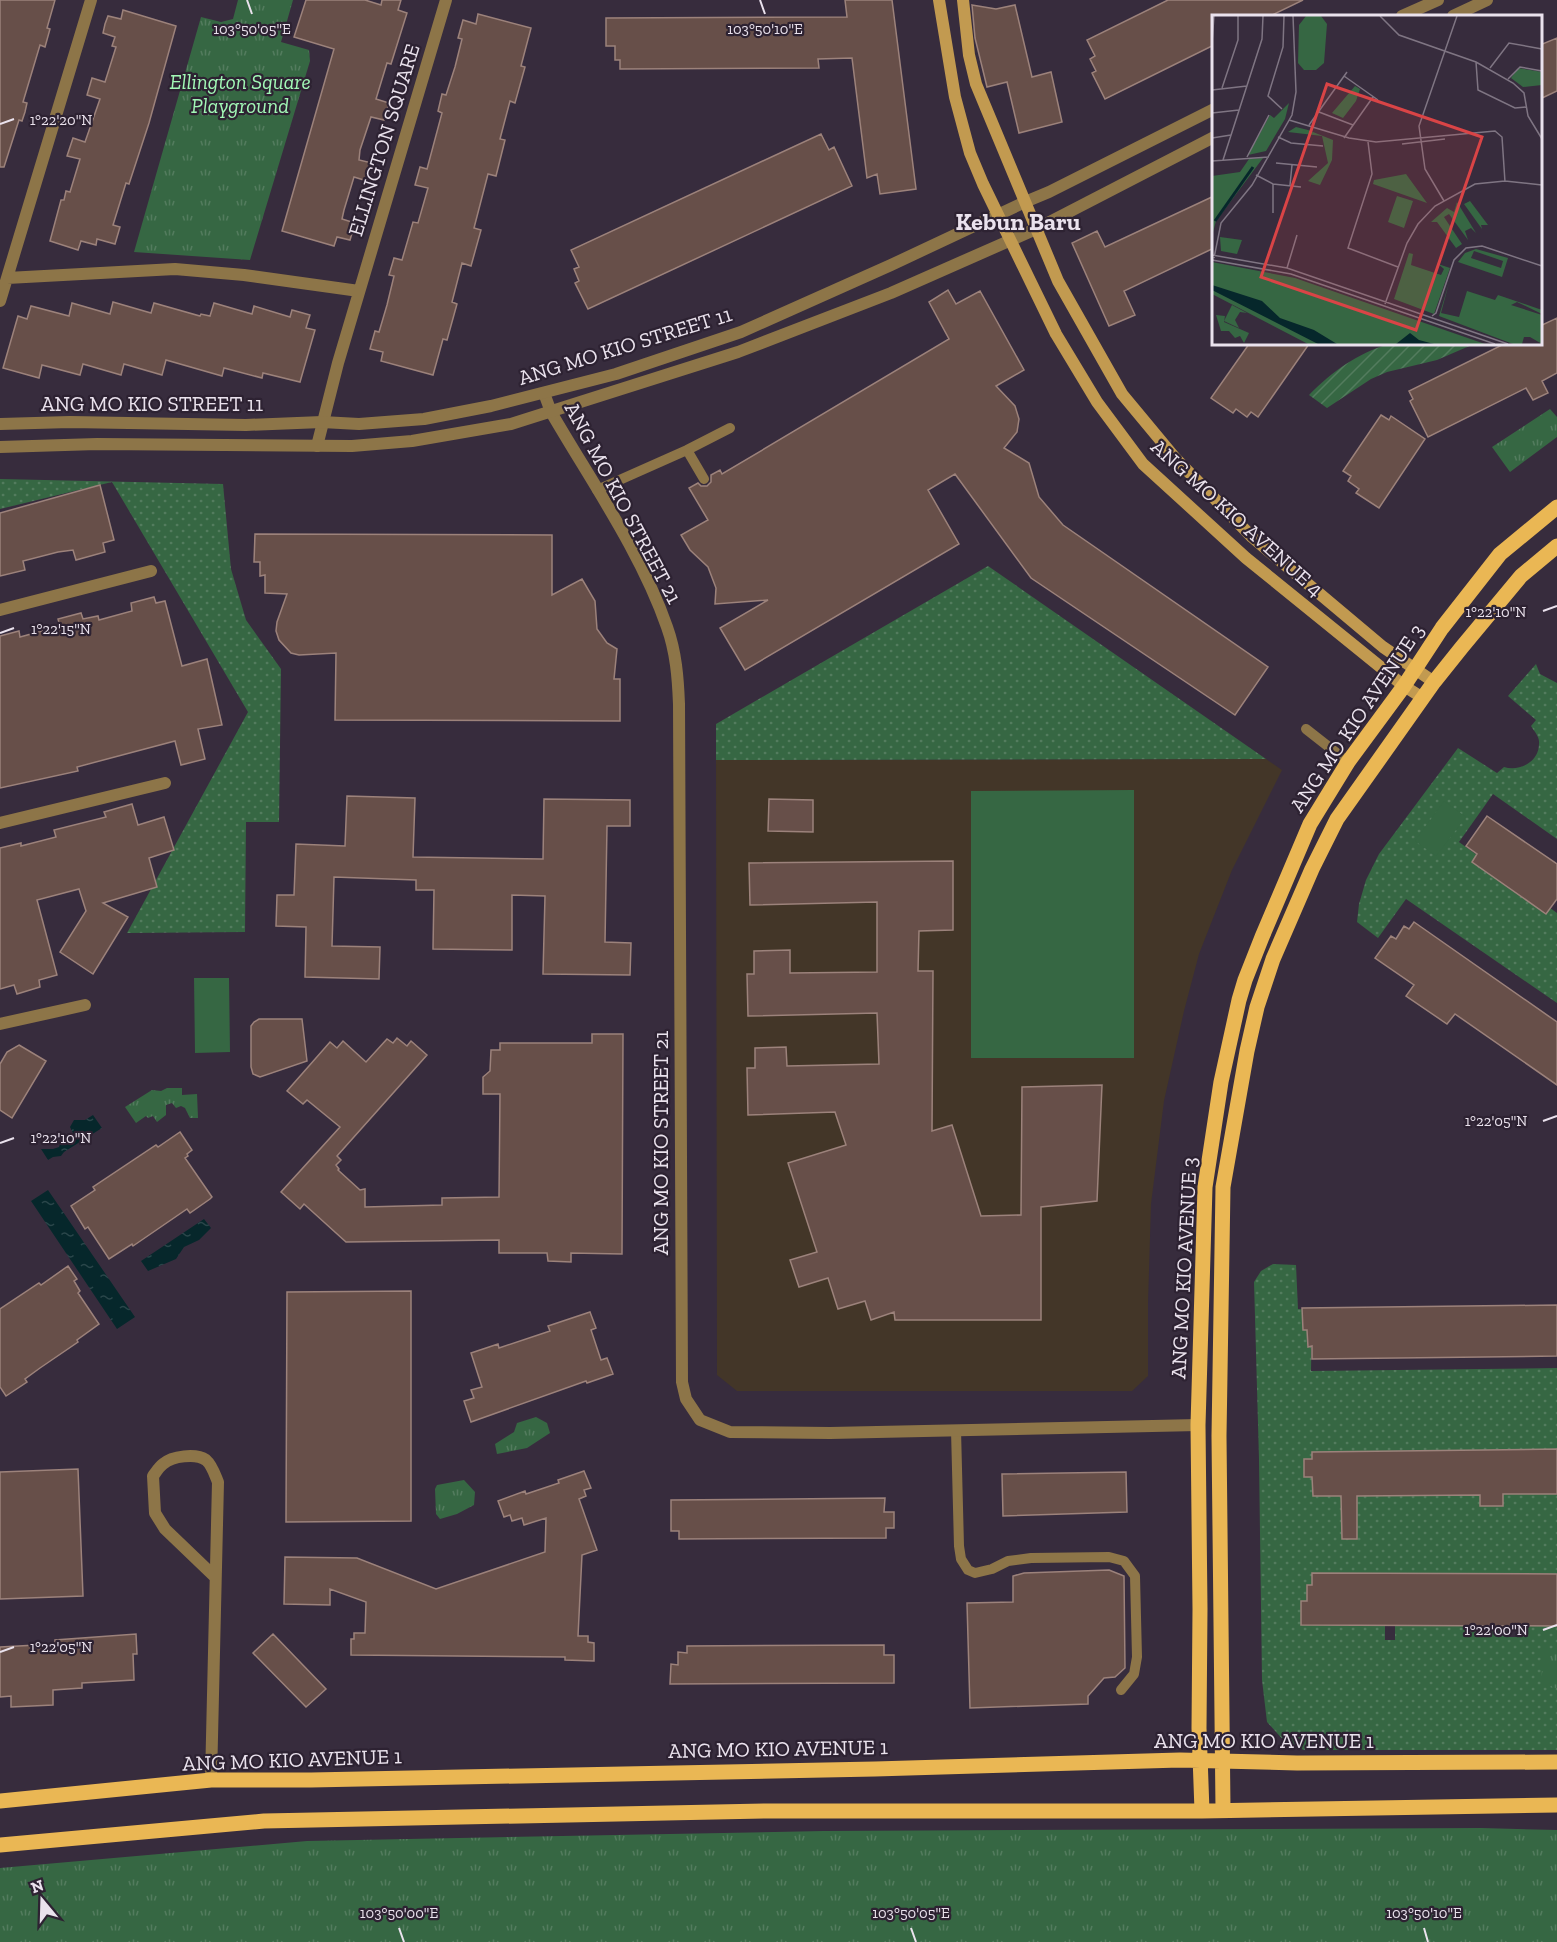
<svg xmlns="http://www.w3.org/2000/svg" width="1557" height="1942" font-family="'Zilla Slab',serif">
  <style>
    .education { fill: #433628 }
    .grass { fill: url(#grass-dots) }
    .park { fill: url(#park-tufts) }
    .garden { fill: url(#garden-furrows) }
    .pitch { fill: #366743 }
    .water { fill: url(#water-ripples) }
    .building { fill: #674f49; stroke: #9c827b; stroke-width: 1.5 }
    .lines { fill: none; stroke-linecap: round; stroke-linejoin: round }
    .service { stroke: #8d7548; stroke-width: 10 }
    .minor { stroke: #8d7548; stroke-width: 12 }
    .tertiary { stroke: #8d7548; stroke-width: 12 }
    .secondary { stroke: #c29a50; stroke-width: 12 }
    .primary { stroke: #eab754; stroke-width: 15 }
    .ticks { fill: none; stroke: #eae2ed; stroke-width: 2 }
    .labels { text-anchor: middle; stroke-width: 4.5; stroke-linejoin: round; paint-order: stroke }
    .park-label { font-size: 21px; font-style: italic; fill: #a2f8b6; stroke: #2d2232 }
    .street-label { font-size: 21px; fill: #eae2ed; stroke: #2d2232 }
    .quarter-label { font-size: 24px; font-weight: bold; fill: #eae2ed; stroke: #2d2232 }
    .inset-river { fill: none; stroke: #06272b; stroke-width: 3 }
    .inset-road { fill: none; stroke: #7f7583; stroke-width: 1.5 }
    .view { fill: #d94446; fill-opacity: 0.15; stroke: #d94446; stroke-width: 3 }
    .inset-edge { fill: none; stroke: #eae2ed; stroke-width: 3 }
    .ticks-label { font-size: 15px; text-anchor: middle; fill: #eae2ed; stroke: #2d2232; stroke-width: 4.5; stroke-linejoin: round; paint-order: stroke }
  </style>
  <defs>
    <pattern id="grass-dots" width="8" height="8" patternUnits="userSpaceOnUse" patternTransform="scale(1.5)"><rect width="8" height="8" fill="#366743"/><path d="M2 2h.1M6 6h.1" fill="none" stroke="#537c5e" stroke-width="1.8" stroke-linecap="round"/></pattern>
    <pattern id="park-tufts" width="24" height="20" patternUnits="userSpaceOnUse" patternTransform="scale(1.5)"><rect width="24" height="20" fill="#366743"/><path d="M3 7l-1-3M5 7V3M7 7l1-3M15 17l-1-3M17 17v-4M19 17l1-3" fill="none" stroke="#537c5e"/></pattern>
    <pattern id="garden-furrows" width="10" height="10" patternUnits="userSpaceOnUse" patternTransform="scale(1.5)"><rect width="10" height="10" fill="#366743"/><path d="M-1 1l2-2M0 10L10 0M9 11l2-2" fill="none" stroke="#537c5e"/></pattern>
    <pattern id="water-ripples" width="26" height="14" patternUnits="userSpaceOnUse" patternTransform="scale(1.5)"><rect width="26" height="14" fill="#06272b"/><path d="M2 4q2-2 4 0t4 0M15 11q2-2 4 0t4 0" fill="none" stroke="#2a464a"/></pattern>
  </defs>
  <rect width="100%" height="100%" fill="#372c3d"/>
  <path class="education" d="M1266 759 1282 770 1232 870 1199 954 1184 1011 1164 1101 1151 1204 1148 1304V1376L1132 1391H737L717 1375 716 760Z"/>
  <path class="grass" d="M0 479 223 484 231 569 246 620 281 669 279 822H246L245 932 127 933 248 712 112 482 0 509Z
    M988 566 1266 759 716 760V724Z
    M1536 664 1540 674 1557 683V839L1493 794 1459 842 1557 913V1003L1406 899 1378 938 1357 922 1359 904 1366 880 1379 854 1458 748 1497 773 1504 767C1519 772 1539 762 1539 744 1540 737 1534 731 1531 726L1536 720 1508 696Z
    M1273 1264 1296 1265 1298 1309 1312 1310 1311 1371 1557 1368V1449L1304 1459V1477H1312L1313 1496H1341L1357 1511V1496L1480 1495V1506L1503 1494H1557V1574L1313 1573 1312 1585 1307 1586V1601H1301L1302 1625H1385V1640H1395V1625L1507 1626V1637H1516L1517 1626H1557V1750H1304L1285 1742 1267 1722 1262 1680 1259 1459 1254 1282 1261 1271Z"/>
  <path class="park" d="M238 0H293L281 42 309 50 310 61 250 260 134 252 201 17 221 22 233 19Z
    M1550 409 1557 417V437L1510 472 1492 447Z
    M167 1088H182V1095L197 1094 198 1118H190L185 1108 181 1106 176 1108 172 1103 166 1105V1115L157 1122 153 1116 148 1118 146 1116 136 1123 125 1107 152 1090 161 1091Z
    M536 1417 547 1423 550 1433 527 1448 497 1454 495 1444 514 1432 517 1423Z
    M464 1480 475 1492 474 1505 457 1514 440 1519 436 1514 435 1489 437 1485Z
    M1543 1650 1557 1651V1688L1541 1687Z
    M1481 1828 1557 1830V1942H0V1868L307 1841 824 1831Z"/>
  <path class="garden" d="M1389 344H1474L1437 360 1387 372 1371 379 1327 408 1309 395C1333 371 1356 354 1389 344Z"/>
  <path class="pitch" d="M1134 790V1058H971V791Z
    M1444 801 1466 817 1436 856 1415 841Z
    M194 978H229L230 1052 195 1053Z"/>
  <path class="water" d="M93 1115 102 1128 64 1152 61 1156 53 1157 48 1160 41 1149H53L59 1147 62 1138H70L73 1133 70 1127 74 1120H85Z
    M48 1190 135 1317 117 1329 31 1201Z
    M204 1219 211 1228 199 1240 184 1247 176 1259 148 1271 141 1261Z"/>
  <path class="building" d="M0 0H55L47 28 50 29 45 47 40 45 23 102 27 103 25 112 22 121 19 120 4 167H0Z
    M306 0H365L381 5 382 0H401L398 10 407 13 391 64 387 63 376 99 389 103 384 120 371 117 360 150 359 160 372 163 367 181 354 177 344 210 342 219 355 223 350 240 337 237 334 246 282 231 334 49 294 37Z
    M845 0H892L916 189 880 194 877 174 867 178 852 58 818 59 819 68 620 69V60H615V46H606V18L847 17Z
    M1168 0H1303L1270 16H1214V45L1105 99 1092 73 1096 71 1090 59 1095 56 1087 40Z
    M972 5 996 9 1015 5 1032 77 1051 72 1062 122 1019 133 1007 82 987 87 975 38Z
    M123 10 176 26 149 123 129 184 126 183 113 225 120 227 115 244 97 239 96 245 81 241 78 250 50 241 61 200H64L66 191 70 192 80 159 67 156 73 138 85 142 100 99 87 95 92 78 105 82 116 47 112 46 115 37 103 33 105 24 108 16 121 19Z
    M478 14 531 28 521 66 525 67 515 103 510 101 500 139 505 140 496 176 488 174 474 228 481 230 471 266 462 263 452 302 457 304 447 340 443 339 433 375 381 361 383 352 370 349 375 331 379 332 387 305 394 276 389 275 394 258 402 260 413 222 418 223 428 188 415 185 420 167 427 169 442 113 438 111 442 94 446 95 455 67 462 39 458 38 463 20 476 24Z
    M1557 38V91L1540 99V45Z
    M821 134 829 150 834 147 852 186 588 309 575 283 579 281 574 269 579 267 571 250Z
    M1214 196V248L1124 291 1135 315 1109 326 1072 243 1097 231 1105 247Z
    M948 290 956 304 980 291 1024 370 996 386 1015 406 1019 419 1017 432 1004 448 1029 463 1039 497 1063 525 1268 667 1235 715 1031 578 955 474 928 490 959 544 745 670 720 628 768 600 715 604 716 588 708 567 690 550 681 535 708 520 689 488 698 483 701 486H707L711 482V475L720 470 722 474 949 339 929 302Z
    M113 302 151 313 154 303 200 316 201 314 210 316 214 303 252 314 254 306 290 317 292 310 310 315 306 328 315 330 300 382 263 373 262 378 224 368 222 376 166 360 162 375 124 364 121 375 83 364 80 375 42 365 39 378 3 368 18 316 27 319 31 306 69 316 72 303 110 314Z
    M1557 318V373L1542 381 1548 393 1533 400 1526 388 1428 437 1410 401 1413 399 1409 391 1504 344H1540V326Z
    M1249 344H1309L1258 417 1251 412 1247 417 1236 409 1233 413 1211 398Z
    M1381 415 1389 420 1391 416 1425 439 1379 508 1356 493 1359 489 1348 481 1351 476 1343 471Z
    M100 485 114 540 103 543 105 552 76 560 73 550 58 552 23 561 25 570 0 576V513Z
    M255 534 552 535V595L582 579 595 601 597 629 607 643 617 649 614 679H620V721L335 720 336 653 299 655 291 653 279 640 276 631 277 622 287 594 265 593V575L260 576V562H254Z
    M154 597 156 603 165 601 182 666 207 659 222 725 198 729 205 759 181 765 175 741 77 767 78 771 0 788V636L19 631 20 637 60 626 58 619 81 613 83 619 98 616 99 620 132 611 131 603Z
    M347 796 415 798 413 857 543 859 544 799 630 800V826H607L605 942 631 943 630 975 543 974 545 896 512 895V950L433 949 434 890H416V880L334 877 332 946 380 947 379 979 305 977 306 927 276 926 277 895H294L296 844 345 846Z
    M769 799 813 800V832L768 831Z
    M132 804 138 825 164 817 174 850 149 858 157 887 103 903 128 917 93 974 60 952 86 911 79 889 37 900 57 975 39 980 40 987 17 994 14 985 0 989V848L21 843V846L56 837 54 830 106 817 104 812Z
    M1487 816 1557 864V899L1546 914 1472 862 1477 854 1466 846Z
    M953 861V930L919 931 918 971H933L932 1131 952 1125 981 1216 1021 1215 1022 1087 1102 1085 1097 1201 1041 1207V1320H895L894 1312 871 1320 865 1301 838 1309 828 1278 799 1287 790 1260 817 1252 788 1163 846 1145 835 1112 748 1115 747 1068H755V1048L786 1047 787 1066 879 1064 877 1013 748 1016 747 974H754V951L790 950V973L877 972V902L750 905 749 863Z
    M1414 922 1557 1022V1085L1455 1014 1447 1024 1406 996 1414 985 1375 958 1391 936 1396 939 1404 926 1409 929Z
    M259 1019H302L307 1061 260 1077 253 1074 251 1067V1026L254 1022Z
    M592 1034H623L622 1254 571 1253V1262L548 1261 547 1253H499V1240L346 1242 304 1204 300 1209 281 1192 340 1127 307 1100 303 1104 287 1091 330 1042 337 1048 343 1041 366 1062 387 1039 393 1043 397 1038 407 1046 411 1041 427 1055 337 1156 341 1160 336 1165 339 1169 338 1170 360 1190 365 1189V1207L442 1205V1198L499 1197 500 1094H483V1077L490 1071 491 1050H500V1043H592Z
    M19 1045 46 1061 12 1118 0 1110V1064L7 1052Z
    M180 1132 192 1150 187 1154 188 1156 185 1158 212 1197 210 1199 190 1213 187 1209 133 1246 132 1244 109 1259 88 1227 85 1229 71 1206 95 1190 93 1187 156 1145 158 1147Z
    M68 1266 77 1279 74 1281 80 1291 78 1293 99 1324 77 1340 78 1342 40 1368 25 1379 27 1382 6 1396 0 1387V1309L39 1283 41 1285Z
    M411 1291V1521L286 1522 287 1292Z
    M1557 1305V1356L1312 1359V1346L1308 1347 1307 1330H1303L1302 1308Z
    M590 1312 596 1328 591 1330 601 1360 607 1358 613 1374 587 1383 586 1381 471 1422 464 1401 474 1398 471 1390 482 1387 471 1353 498 1344 499 1348 550 1331 548 1326Z
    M1557 1449V1494H1503V1506H1480V1495L1357 1496V1539H1342L1341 1496H1313L1312 1477H1304V1459H1312V1452Z
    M78 1469 83 1596 0 1599V1472Z
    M584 1471 591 1488 584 1490 586 1496 579 1499 597 1550 582 1555 578 1636H588V1642L594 1643V1661L565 1660V1657L351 1655V1639H354V1633H365L366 1602 330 1589V1605L284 1604 285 1557 357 1558 436 1589 545 1552 546 1518 524 1525 522 1518 512 1521 510 1515 504 1517 498 1501 525 1491 526 1494 559 1483 558 1480Z
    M1126 1472 1127 1512 1003 1516 1002 1474Z
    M885 1498 884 1512H894V1528H886V1538L679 1539V1531H671V1500Z
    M1109 1570 1124 1576 1125 1668 1115 1677 1104 1678 1088 1696V1704L970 1708 967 1603 1013 1602V1576L1024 1573Z
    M1312 1573 1557 1574V1626L1301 1625V1601H1307V1585H1312Z
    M136 1634 137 1654H133L134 1680 82 1683V1688L53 1690V1705L11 1707V1696L0 1697V1647L55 1644V1640Z
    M273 1634 326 1689 306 1707 253 1653Z
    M884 1645V1655H894V1683L670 1684 671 1664 678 1665V1652L687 1653V1646Z"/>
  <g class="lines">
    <path class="service" d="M687 450 704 479
      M597 490 687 450 730 428
      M1306 729 1348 762
      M956 1430 959 1546 961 1559 968 1570 975 1573 992 1569 1008 1561 1031 1558 1109 1557 1124 1561 1135 1576 1137 1657 1134 1674 1121 1690"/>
    <path class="minor" d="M1402 16 1438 0
      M1453 16 1487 0
      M1025 202 1049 192 1214 109
      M1036 229 1214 137
      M7 278 175 269 244 275 359 291
      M0 301 91 0
      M544 393 551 412C591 481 641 552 667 627 676 652 678 678 679 704L682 1382 686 1399 700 1420 730 1432 830 1433 1198 1425
      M317 446 338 363 446 0
      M0 610 151 571
      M0 823 165 783
      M0 1024 85 1005
      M211 1780 218 1482C215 1475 212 1465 206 1460 196 1453 172 1456 163 1464 159 1467 156 1472 153 1476L155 1513 165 1529 214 1576"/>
    <path class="tertiary" d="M0 424 70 422 246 425 322 422 359 424 424 419 491 406 616 374 741 332 891 265 1025 202
      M0 447 97 444 352 446 412 441 511 424 738 352 891 293 1036 229"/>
    <path class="secondary" d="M939 0 955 97 970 153 983 184 1056 334 1097 402 1143 464 1246 558 1404 686 1423 698
      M963 0 969 55 976 84 1058 281 1122 394 1176 459 1252 537 1383 647 1434 682"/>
    <path class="primary" d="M0 1801 211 1780H311L875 1769 1180 1760 1297 1763 1557 1762
      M1223 1809 1219 1436 1223 1187 1247 1051 1257 1007 1273 959 1312 869 1337 819 1434 682 1462 647 1521 576 1557 546
      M1202 1811 1199 1728 1200 1609 1198 1425 1205 1187 1221 1082 1239 1000 1245 980 1262 937 1310 824 1348 762 1404 686 1442 628 1500 554 1557 507
      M0 1845 264 1821 768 1811H1202L1557 1805"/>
  </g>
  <path class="ticks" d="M247 0 252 14M760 0 765 14M0 124 14 119M1543 611 1557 606M0 633 14 628M1543 1121 1557 1116M0 1143 14 1138M1543 1630 1557 1625M0 1652 14 1647M399 1928 404 1942M911 1928 916 1942M1424 1928 1428 1942"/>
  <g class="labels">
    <g class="park-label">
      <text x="240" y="89">Ellington Square<tspan x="240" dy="24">Playground</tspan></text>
    </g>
    <g class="street-label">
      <text transform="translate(384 140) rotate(-73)" y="7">ELLINGTON SQUARE</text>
      <text transform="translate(625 346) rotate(-17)" y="7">ANG MO KIO STREET 11</text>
      <text x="152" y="411">ANG MO KIO STREET 11</text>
      <text transform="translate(623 503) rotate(62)" y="7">ANG MO KIO STREET 21</text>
      <text transform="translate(1237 518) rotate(42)" y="7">ANG MO KIO AVENUE 4</text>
      <text transform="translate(1357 718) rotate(-56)" y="7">ANG MO KIO AVENUE 3</text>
      <text transform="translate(661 1143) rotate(-90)" y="7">ANG MO KIO STREET 21</text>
      <text transform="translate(1184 1268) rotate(-87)" y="7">ANG MO KIO AVENUE 3</text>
      <text x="1264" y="1748">ANG MO KIO AVENUE 1</text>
      <text transform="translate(778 1749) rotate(-1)" y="7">ANG MO KIO AVENUE 1</text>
      <text transform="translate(292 1760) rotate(-2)" y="7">ANG MO KIO AVENUE 1</text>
    </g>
    <g class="quarter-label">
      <text x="1018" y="230">Kebun Baru</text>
    </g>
  </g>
  <g transform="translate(1212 15)">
    <rect width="330" height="330" fill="#372c3d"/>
    <path d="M84 112 96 115 121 125 120 145 108 170 96 166 116 148 110 121 76 117ZM51 143 4 206 0 221V161L28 157 37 144ZM194 159 215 188 161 169 162 165ZM258 186 276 210H269L270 214 252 189ZM245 187 264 218 259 213 253 216 256 225 237 199 232 202 250 229 244 233 225 207H219L235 193 242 197ZM8 222 30 225 25 239 9 236ZM264 234 296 243 290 262 246 247 253 238ZM262 236 291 246 289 253 259 243ZM197 238 201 239 199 250 229 260 232 254 226 249 238 253 222 299 182 284ZM237 268 229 298 247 302 255 276 283 285 286 280 330 295V299L305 287 299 290 330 300V329L318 322H312L310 329H301L227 301ZM4 300 13 301 12 307 37 318 32 328 28 321 23 323 17 316H9Z" fill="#366743" fill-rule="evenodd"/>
    <path d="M306 53 330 57V70L311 72 299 63ZM143 71 148 74 144 86 131 103 120 98ZM77 88 73 104 54 136 36 140 58 100 62 103ZM0 247 83 263 273 329H96L0 279Z" fill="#366743"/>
    <path d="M94 1H109L115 9 112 48 104 55H92L86 48 87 10ZM185 181 201 186 192 213 176 207ZM20 290 35 298 28 297 23 305 27 313 12 306Z" fill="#366743"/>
    <path d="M0 270 50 286 68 303 102 315 125 329H106L0 275ZM198 318 207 325 222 329H184Z" fill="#06272b"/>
    <path class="inset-river" d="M3 206 41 152"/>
    <path class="inset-road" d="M168 1 187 20 264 47 301 68 312 78 316 101 330 124M0 27 2 1M264 47 266 75 303 93 315 92M278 53 297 28 330 34M132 61 166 85M296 64 308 52 330 56M10 73 26 25V1M0 75 35 71M70 94 56 81 71 32 72 1M107 97 141 110M0 98 27 95M77 105 137 123 164 127 283 116 290 122 293 167M97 110 135 57M66 122 79 128 111 131M0 123 19 120M132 123 161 82M156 127 160 159 136 233 186 252M190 129 233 124M35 142 57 100M11 145 50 24 51 1M0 146 57 142M64 148 105 152M44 160 61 169 89 172M78 170 80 150M232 186 213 154 207 111 245 1M61 198V169M0 240 75 253 296 329M2 243 9 208 40 170 80 100 84 77 81 1M0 245 79 259 283 329M75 253 85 220M173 289 195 228 206 209 223 191 263 169 293 166 330 170M220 301 224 298 242 245 254 233 270 231 330 251"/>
    <path class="view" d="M115 69 270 122 204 315 49 262Z"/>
    <rect width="330" height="330" class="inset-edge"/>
  </g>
  <g class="ticks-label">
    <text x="252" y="34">103°50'05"E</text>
    <text x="765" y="34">103°50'10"E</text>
    <text x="61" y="125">1°22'20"N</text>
    <text x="1496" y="617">1°22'10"N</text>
    <text x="61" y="634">1°22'15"N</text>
    <text x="1496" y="1126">1°22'05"N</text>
    <text x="61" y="1143">1°22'10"N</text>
    <text x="1496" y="1635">1°22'00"N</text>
    <text x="61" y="1652">1°22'05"N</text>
    <text x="399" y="1918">103°50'00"E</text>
    <text x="911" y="1918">103°50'05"E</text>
    <text x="1424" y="1918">103°50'10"E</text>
  </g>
  <g transform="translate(42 1900) rotate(341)" stroke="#2d2232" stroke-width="4.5" paint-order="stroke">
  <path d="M0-4.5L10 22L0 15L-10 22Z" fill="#eae2ed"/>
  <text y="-9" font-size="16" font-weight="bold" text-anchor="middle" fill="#eae2ed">N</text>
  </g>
</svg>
